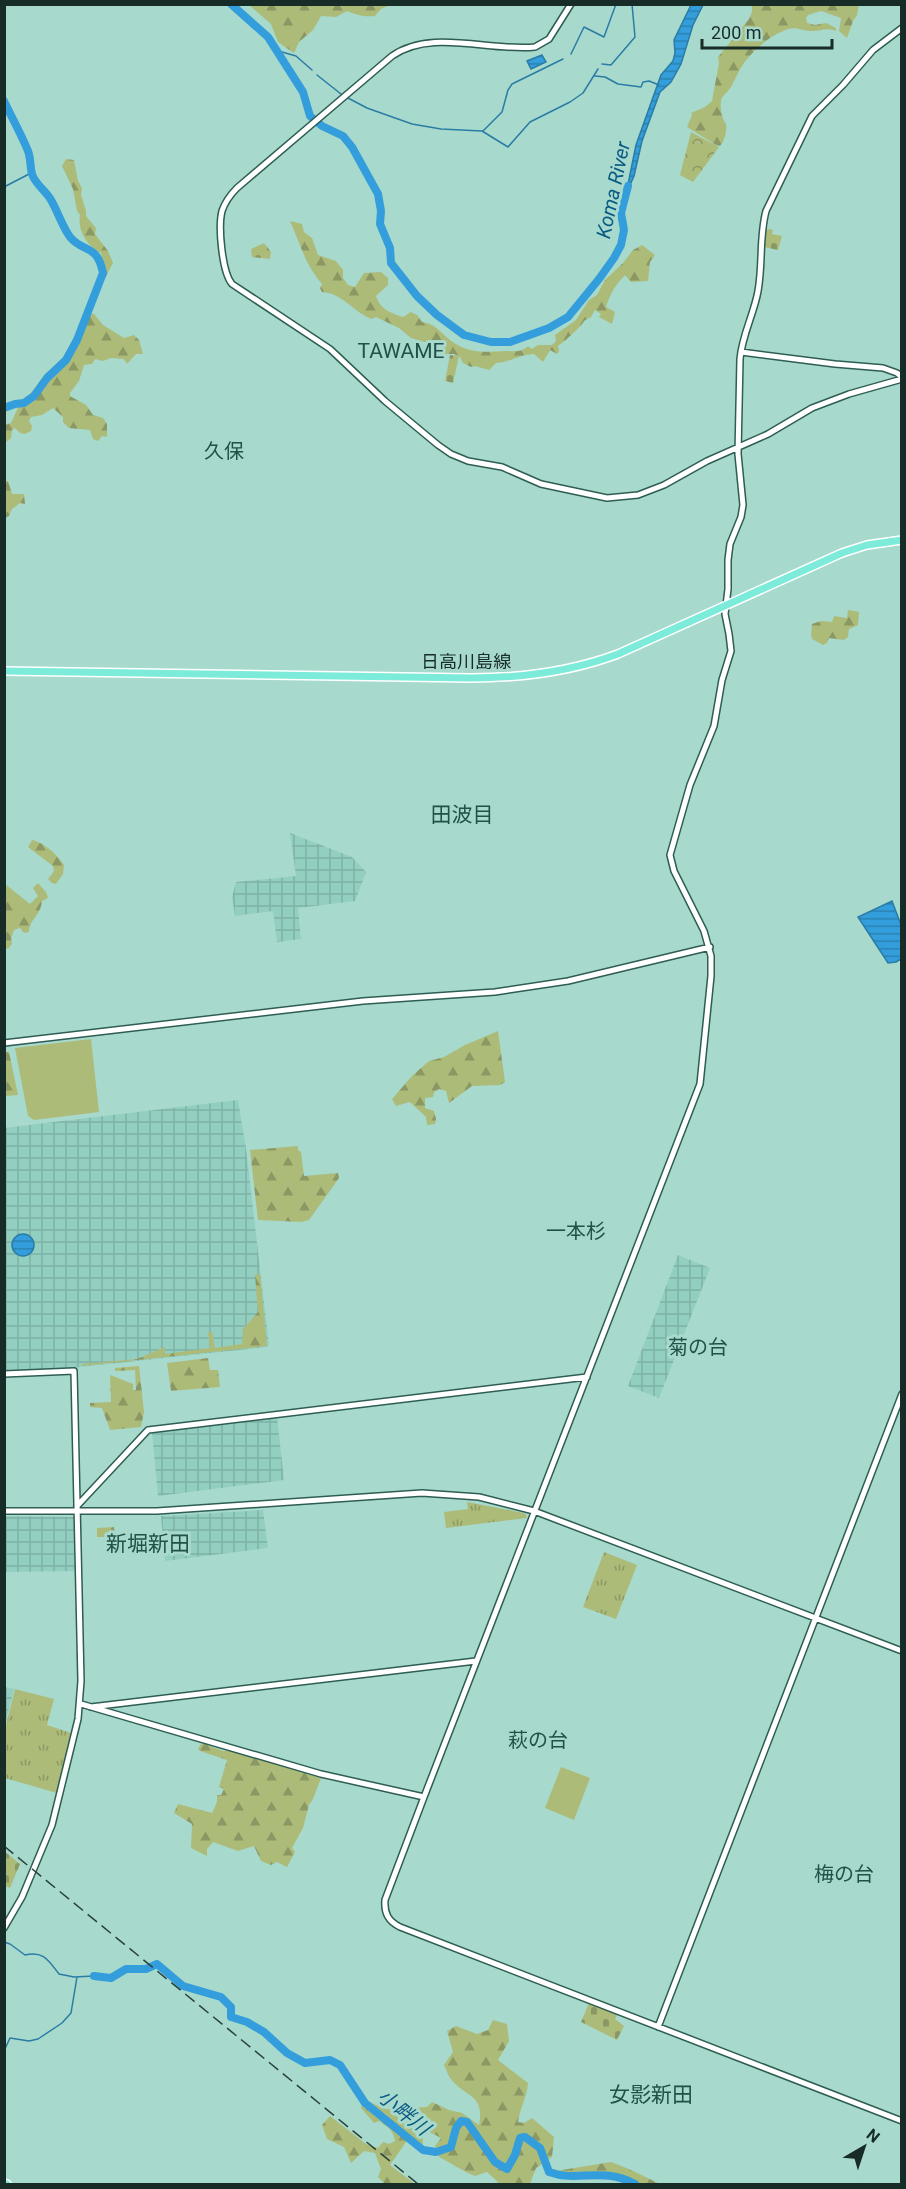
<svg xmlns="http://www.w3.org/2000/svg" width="906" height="2189" font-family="Roboto,'Noto Sans JP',sans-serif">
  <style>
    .industrial { fill: url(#industrial-grid) }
    .grass { fill: url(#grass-tufts) }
    .forest { fill: url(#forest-firs) }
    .cemetery { fill: url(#cemetery-stones) }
    .park { fill: url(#park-crowns) }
    .pitch { fill: #adbb79 }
    .water { fill: url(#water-rules); stroke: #2b7ca5; stroke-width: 1.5 }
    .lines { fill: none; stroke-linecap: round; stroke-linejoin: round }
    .stream { stroke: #2b7ca5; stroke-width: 1.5 }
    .river { stroke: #339edb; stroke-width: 8 }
    .minor-casing { stroke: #2e5d53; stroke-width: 8 }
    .major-casing { stroke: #fff; stroke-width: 10 }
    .minor { stroke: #fff; stroke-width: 5 }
    .major { stroke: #7debda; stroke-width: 7 }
    .rail { stroke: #29413c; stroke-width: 1.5; stroke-dasharray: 12 6; stroke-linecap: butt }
    .labels { text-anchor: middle; stroke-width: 6; stroke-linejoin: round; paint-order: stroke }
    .street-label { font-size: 18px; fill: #172b27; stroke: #a7d9cd }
    .water-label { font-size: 20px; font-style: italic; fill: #0a5b84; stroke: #a7d9cd }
    .neighbourhood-label { font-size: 20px; fill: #225148; stroke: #a7d9cd }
    .quarter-label { font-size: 21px; fill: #225148; stroke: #a7d9cd }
  </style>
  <defs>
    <pattern id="industrial-grid" width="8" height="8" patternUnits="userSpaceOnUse" patternTransform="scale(1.5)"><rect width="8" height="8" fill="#93cfc1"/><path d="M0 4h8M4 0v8" fill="none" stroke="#7eb2a6"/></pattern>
    <pattern id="grass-tufts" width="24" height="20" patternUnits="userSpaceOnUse" patternTransform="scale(1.5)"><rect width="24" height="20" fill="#adbb79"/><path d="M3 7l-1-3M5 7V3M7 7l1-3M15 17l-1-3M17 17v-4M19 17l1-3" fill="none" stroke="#8c9863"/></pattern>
    <pattern id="forest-firs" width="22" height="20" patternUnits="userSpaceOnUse" patternTransform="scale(1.5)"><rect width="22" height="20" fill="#adbb79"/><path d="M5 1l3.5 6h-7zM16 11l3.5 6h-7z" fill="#8c9863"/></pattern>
    <pattern id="cemetery-stones" width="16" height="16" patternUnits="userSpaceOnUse" patternTransform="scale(1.5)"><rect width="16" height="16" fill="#adbb79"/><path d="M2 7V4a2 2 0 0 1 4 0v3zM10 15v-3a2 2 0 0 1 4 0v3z" fill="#8c9863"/></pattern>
    <pattern id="park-crowns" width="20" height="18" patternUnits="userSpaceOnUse" patternTransform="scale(1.5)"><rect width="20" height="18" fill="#adbb79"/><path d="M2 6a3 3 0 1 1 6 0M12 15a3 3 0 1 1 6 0" fill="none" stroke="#8c9863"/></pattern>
    <pattern id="water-rules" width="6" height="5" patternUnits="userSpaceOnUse" patternTransform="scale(1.5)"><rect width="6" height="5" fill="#339edb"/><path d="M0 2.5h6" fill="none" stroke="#2a81b2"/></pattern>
  </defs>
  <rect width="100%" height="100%" fill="#a7d9cd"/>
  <path class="industrial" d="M290 833 352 857 366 872 355 901 298 908 301 939 277 942 273 911 235 916 232 897 236 882 296 876Z
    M238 1100 246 1149 269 1345 267 1347 71 1368 5 1371 4 1128Z
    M678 1255 710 1268 659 1398 628 1386Z
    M277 1417 284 1480 158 1496 152 1432Z
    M263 1510 268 1548 165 1561 161 1516Z
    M5 1516 75 1517V1571L5 1572Z
    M5 1687 14 1689 5 1725 4 1687Z"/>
  <path class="grass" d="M467 1502 519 1512 526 1514 527 1518 446 1528 444 1512 468 1509Z
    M604 1552 637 1565 616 1619 583 1607Z
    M15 1689 54 1699 47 1725 71 1733 57 1793 5 1778V1729Z"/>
  <path class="forest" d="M249 5H390L381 9 375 16C363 17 357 15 347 11L336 17 321 16 313 30 299 42 294 53 278 42 271 24Z
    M752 5H859L857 15 853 21 847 38 839 31 841 18 821 11 808 15 806 18 807 23 815 25 826 23 836 28V31C827 27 821 31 813 31 799 31 796 24 781 32 767 38 750 53 742 66 737 73 734 84 728 91 725 95 721 96 721 102 720 108 722 119 726 124 727 130 725 141 720 146L716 145 687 127 692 115 691 113 705 107 712 101 719 63 718 57 749 19 752 12Z
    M66 159 74 160 78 181 82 188 81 195 86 211V216L96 228 95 234 108 251 113 263 105 278 101 253C87 246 77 230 80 215L77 211 73 189 62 166Z
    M290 221 302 224 304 232 312 238 318 255 336 261 343 270V278L348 285 355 287 364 273 381 272 388 278V285L376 296C380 309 390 313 403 317L411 312 417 315 422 322C438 324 443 337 456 344 472 354 489 352 506 351 515 351 521 353 528 346L532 349 538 345H552L556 341 555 335 576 320 589 300 597 295 605 280 623 263 633 250 642 245 655 255 650 262 648 281 631 282 625 275C614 287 611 292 606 307L615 312 612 324 599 317 601 314 595 310 591 317 584 321C582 326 563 343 558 346L559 351 557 354 550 350 543 362 534 354C521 354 508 363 496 363L489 370 475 366 471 367 463 363 460 357 454 354H444L434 345 411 338 399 328 376 317 372 319C354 313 343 293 322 292L320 288 322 284C304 263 301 245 290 221Z
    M88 313 94 314 103 325 124 338 134 335 139 340 143 354H136L127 364 124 359 111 358 103 361 95 359 92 364 84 365 79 381 70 393V396L86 405 93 415 103 418 107 424V437L102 436 98 441 93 439 90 430 69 428 63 422V417L53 408 42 415 31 417 29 421 32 426 31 431 25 434 20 433 15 428 12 430 11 438 5 443V425L11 423 21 401 31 393 46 373 61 362 73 346 74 339Z
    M5 481H8L12 494H24L25 504 20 503 12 509 9 516 5 518Z
    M848 610 859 612 858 625 849 629 848 637 844 640 829 638 827 643 823 645 812 639 811 635 812 624 821 621 832 622 834 616 847 618Z
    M32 840C43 842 58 855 64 865L63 874 56 884 52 883 48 879 54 871 53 866 28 847Z
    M38 883 46 892 48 898 42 901C41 915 29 920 29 932L24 933 20 928 14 930 11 938 12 944 8 949 5 948V884L30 904 38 896 33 888Z
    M498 1031 505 1082 500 1085 472 1086 449 1103 446 1091 439 1089 434 1092 433 1097 425 1098V1108L434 1111 436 1119 435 1124 427 1125 426 1117 410 1102 396 1106 392 1099 412 1076 429 1061 444 1057 465 1045Z
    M4 1052H9L18 1095 5 1096Z
    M298 1146V1150L301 1152 304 1176 338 1173 339 1178 309 1220 301 1222 258 1220 250 1150Z
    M260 1274 267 1346 82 1366V1364L137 1359 165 1347V1354L210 1348 208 1332H212L215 1348 242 1344 243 1329 258 1312 255 1275Z
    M208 1358 210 1370H218L220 1387 171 1391 167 1363Z
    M139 1366 144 1412 141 1427 110 1430 102 1408 90 1407V1403L111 1402 110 1375 133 1384V1390H136L135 1370 115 1371V1368Z
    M202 1743 223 1751H233L321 1778 313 1799 309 1805 303 1828 292 1848 295 1852 287 1867 277 1862 271 1865 261 1861 254 1846 238 1851 213 1842 207 1849V1856L191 1848 192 1824 174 1813 178 1804 212 1813 217 1802V1795H221L224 1789 219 1787 227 1760 200 1751 198 1749Z
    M493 2020 507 2024 509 2041 498 2060 528 2083C527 2097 520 2108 518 2122L524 2123 532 2118 554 2137 552 2157 536 2168 530 2184H496L498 2182 487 2172 475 2176C462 2171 451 2163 439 2157L435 2146 441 2138 422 2128 423 2144 406 2142 390 2165 415 2184H385L378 2177 381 2169 375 2153 364 2151 351 2163 344 2147 327 2139 322 2125 330 2116 366 2144 378 2148 383 2142 389 2144 395 2141C394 2131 387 2126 379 2121L374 2123 361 2108 362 2104 367 2101 386 2109 427 2107 432 2102 449 2110 462 2113 479 2125C485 2093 465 2098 450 2078 448 2075 446 2069 444 2065L453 2052 447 2031 456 2026 477 2034 488 2030Z
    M611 2162 629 2169 660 2184H628L624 2181 588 2173H570L556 2171Z"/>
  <path class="cemetery" d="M769 229 773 230 772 234 782 236 778 250 764 247 765 230Z
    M264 243 271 252 270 259 252 257 251 249Z
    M450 355 459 356 453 383 445 381Z
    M114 1527 115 1537H97V1528Z
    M4 1851 20 1864 10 1888 5 1886Z
    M589 2003 617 2015 615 2019 624 2026 617 2040 581 2022Z"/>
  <path class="park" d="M691 132 719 147 693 182 680 175Z"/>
  <path class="pitch" d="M91 1039 99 1112 34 1120 28 1116 15 1048Z
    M561 1767 590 1778 574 1820 545 1808Z"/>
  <path class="water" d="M691 5H703L693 25 681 64 671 82 660 92 642 141 634 176 626 194 636 145 661 75 673 61 675 53 674 40Z
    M542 55 546 62 531 69 527 61Z
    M892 901 901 925V959L896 962 888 963 858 917Z
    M12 1245a11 11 0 1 1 22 0a11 11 0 1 1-22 0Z"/>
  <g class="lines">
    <path class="stream" d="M275 50 296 56 312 70
      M571 54 584 27 604 37 616 4
      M602 64 611 65 635 37 632 4
      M317 75 341 94
      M595 76 605 77 618 84 641 87 643 82 649 81 659 85
      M348 98 367 108 412 124 441 129 482 131 508 147 530 122 570 102 583 93 598 69
      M483 131 502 112 508 90 512 84 563 59
      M4 187 31 173
      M4 1942 10 1944 25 1955C44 1951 48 1960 59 1974L74 1977 94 1976
      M4 2051 10 2038 29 2041 38 2039 62 2023 71 2013 77 1977"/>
    <path class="river" d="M231 4 268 37 303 92 310 116 322 126 343 136 352 147 378 194 381 211 380 224 390 248 391 263 417 296 437 315 464 335 491 342H510L549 328 568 317 599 279 614 258 621 245 624 230 621 213 628 186
      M4 101C12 118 21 134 28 151 31 159 30 167 32 174 35 184 46 191 51 200 58 212 62 226 70 237 83 253 97 243 103 273L77 340 66 360 47 378 34 396 24 403 15 404 4 408
      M94 1976 111 1978 126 1969H146L157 1964 183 1986 221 1997 231 2007V2017L247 2022 264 2032 287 2053 305 2063 330 2060 340 2065 365 2103 423 2150 436 2152 451 2147 456 2128 461 2121 467 2122 495 2162 507 2169 515 2155 520 2138 525 2137 540 2148 549 2172C579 2183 602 2166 635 2184"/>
    <g class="minor-casing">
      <path id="minor" d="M571 4 549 39 535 47C490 52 431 28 392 56L237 188C230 195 225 202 222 211 218 227 222 272 232 284L330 349 385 401 438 445 451 454 468 461 502 467 541 484 607 498 638 495 664 485 707 461 768 434 812 408 849 394 902 379
        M902 28 873 50 843 85 812 116 766 211C759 237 763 264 758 291 754 314 742 335 740 359L738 454 743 505 741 517 730 544 728 560V589L725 614 729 634 731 651 722 680 714 726 690 785 670 855 674 871 704 931 711 956V976L700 1084 424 1797 385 1900C384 1913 388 1921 400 1927L902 2121
        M741 352 835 364 883 368 897 373 902 377
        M4 1043 363 1001 495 992 568 981 710 947
        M4 1374 74 1371 81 1681 78 1719 52 1825 22 1897 4 1928
        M77 1506 148 1430 587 1377
        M4 1511H157L422 1493 479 1497 534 1511 902 1651
        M81 1704 321 1774 424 1797
        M91 1707 476 1661
        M658 2027 902 1394"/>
    </g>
    <g class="major-casing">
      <path id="major" d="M4 671 471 678C522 678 570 672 618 654L842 553 867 545 902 540
        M4 2183 7 2184"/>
    </g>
    <use href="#minor" class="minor"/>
    <use href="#major" class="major"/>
    <path class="rail" d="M4 1846 418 2184"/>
  </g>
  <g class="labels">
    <g class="street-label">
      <text x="466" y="668">日高川島線</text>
    </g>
    <g class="water-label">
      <text transform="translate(613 190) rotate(-78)" y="7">Koma River</text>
      <text transform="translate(404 2112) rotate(39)" y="7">小畔川</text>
    </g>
    <g class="neighbourhood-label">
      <text x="224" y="458">久保</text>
      <text x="576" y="1238">一本杉</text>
      <text x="698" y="1354">菊の台</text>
      <text x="538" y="1747">萩の台</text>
      <text x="844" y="1881">梅の台</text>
    </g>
    <g class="quarter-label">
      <text x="401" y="358">TAWAME</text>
      <text x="462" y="822">田波目</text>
      <text x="148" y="1551">新堀新田</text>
      <text x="651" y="2102">女影新田</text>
    </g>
  </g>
  <rect width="906" height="2189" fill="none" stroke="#172b27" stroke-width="12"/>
  <g transform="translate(864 2147) rotate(39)" stroke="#a7d9cd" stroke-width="4.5" paint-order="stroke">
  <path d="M0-4.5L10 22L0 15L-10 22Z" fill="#172b27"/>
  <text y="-9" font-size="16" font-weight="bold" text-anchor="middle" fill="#172b27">N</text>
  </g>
  <path d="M702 39v9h130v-9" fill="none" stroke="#172b27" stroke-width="3"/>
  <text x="711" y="39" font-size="18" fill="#172b27" stroke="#a7d9cd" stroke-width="4.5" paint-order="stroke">200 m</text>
</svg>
